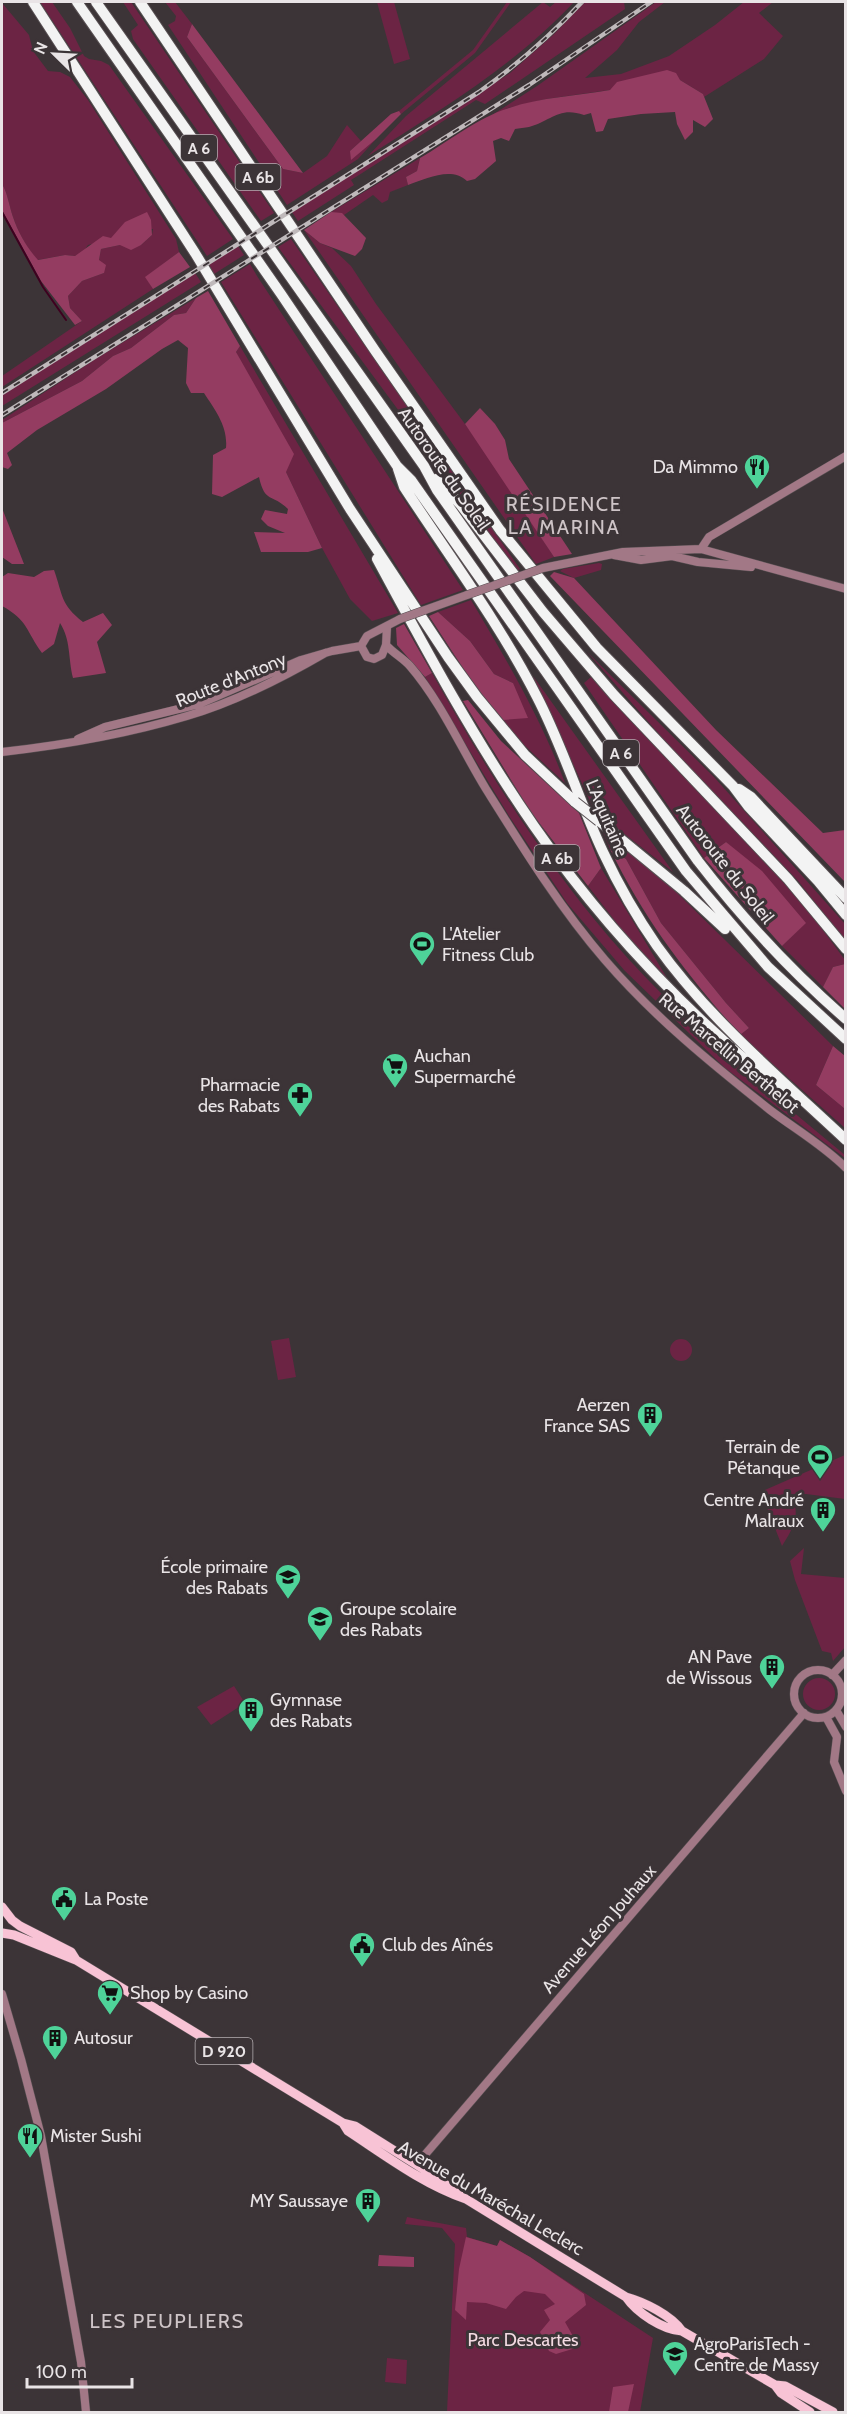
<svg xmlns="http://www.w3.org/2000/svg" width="847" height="2414" font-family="Cabin,sans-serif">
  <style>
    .green { fill: #6c2444 }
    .forest { fill: #943c61 }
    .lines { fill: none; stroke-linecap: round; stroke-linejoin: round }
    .stream { stroke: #3e001f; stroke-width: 2 }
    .minor-casing { stroke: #585053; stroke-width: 9 }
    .major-casing { stroke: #585053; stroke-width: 10 }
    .highway-casing { stroke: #585053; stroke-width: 12 }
    .minor { stroke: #a27886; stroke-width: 8 }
    .major { stroke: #f8c3d5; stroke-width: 9 }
    .highway { stroke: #f3f3f3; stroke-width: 10 }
    .rail-casing { stroke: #bfb9bb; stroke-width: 4.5 }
    .rail { stroke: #3c3437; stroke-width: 2; stroke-dasharray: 7; stroke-linecap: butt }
    .minor-bridge-casing { stroke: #585053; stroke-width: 9; stroke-linecap: butt }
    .highway-bridge-casing { stroke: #585053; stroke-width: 12; stroke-linecap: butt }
    .minor-bridge { stroke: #a27886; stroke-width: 8 }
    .highway-bridge { stroke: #f3f3f3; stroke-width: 10 }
    .labels { text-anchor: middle; stroke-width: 6; stroke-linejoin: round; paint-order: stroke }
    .shield { fill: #3c3437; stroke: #b5afb2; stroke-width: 1.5 }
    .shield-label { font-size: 16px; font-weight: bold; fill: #e9e4e6 }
    .poi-label { font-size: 18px; fill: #e9e4e6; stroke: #3c3437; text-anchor: start }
    .street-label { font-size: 18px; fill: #e9e4e6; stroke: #3c3437 }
    .park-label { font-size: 18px; fill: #f4dae2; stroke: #3c3437 }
    .neighbourhood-label { font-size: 20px; letter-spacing: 1.5px; fill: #cec4c7; stroke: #3c3437 }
  </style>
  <rect width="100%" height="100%" fill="#3c3437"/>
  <path class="green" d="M40 2H52L70 28 84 56 89 59 101 61 109 65 233 239 207 256Z
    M123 2H131L274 213 261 221 133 39 131 31 138 25Z
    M165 2H175L192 24 187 37 283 169 303 173 327 156 347 125 361 141 350 151 376 139 358 159 287 205 168 25 175 21 176 16Z
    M377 2H394L410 59 394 64Z
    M507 2H511L475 53 401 114 399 111 473 50Z
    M543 2 550 7 556 2H574C513 67 443 108 368 156L406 116Z
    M585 2H624L625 9 485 104 476 100 359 175 351 180 354 185 298 221 292 212 510 73 553 35Z
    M656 2H665L639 22 617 50 585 78 621 74 669 56 715 25 744 2H773L759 13 783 36 764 59 704 97 703 94 680 80 546 99 508 108 486 119 537 86Z
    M2 3 29 35 33 51 48 71 60 72 70 77 88 100 176 239 179 252 146 277 153 289 2 387V376L82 321 70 308 68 296 82 281 104 273 99 260 101 249 120 245H141L152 235 153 229 118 232 111 239 88 245 83 252 75 256 65 255 37 260C27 248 18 232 13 217 9 206 8 194 2 184Z
    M420 158 417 171 406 177 408 185 390 192 388 200 382 203 373 195 344 215 331 212Z
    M304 230 320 243 332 248 351 266 376 304 485 451 554 557 536 564Z
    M291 239 520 569 517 571 278 247Z
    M238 246 244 255 214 274 209 264Z
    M250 264 257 276 463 590 421 605 221 282Z
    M195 273 201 282 2 406V395Z
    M196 298 186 313 174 315 131 348 113 356 82 381 2 423V420L97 358Z
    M240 346 398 613 372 621 350 599 322 548 286 472 236 352Z
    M599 563 602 564 601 570 574 578 560 571 563 569Z
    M471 600C506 659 541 718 565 783L524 745 503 720 513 683 494 674 470 641 438 612Z
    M587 652 714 777 845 924V941L799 882 673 750Z
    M432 673C484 766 540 856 609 937 679 1019 763 1087 845 1155V1158L725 1068 624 970 567 903 509 816 425 677Z
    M533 676 673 872 594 810Z
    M591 677 803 903 845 960V964L833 967 823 987 782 946 805 923 726 842 704 858 584 683Z
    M603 832 672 888 833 1046 816 1085 845 1109V1128L740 1035 749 1028 726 1003 661 923 626 859 610 849Z
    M601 868 670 983 622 930 588 886Z
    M289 1338 296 1377 278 1380 271 1341Z
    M670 1350a11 11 0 1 1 22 0a11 11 0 1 1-22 0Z
    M845 1455V1499L806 1494 761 1496 760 1492Z
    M785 1498 793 1501C801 1517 790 1533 782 1546L764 1500Z
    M804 1548 801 1574 845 1578V1647L833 1661 831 1653 822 1651 795 1580 790 1561Z
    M803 1694a16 16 0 1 1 32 0a16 16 0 1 1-32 0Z
    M234 1686 245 1703 211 1725 197 1707Z
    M407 2217 466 2228 467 2237 497 2246 500 2240 530 2257 653 2338 640 2412H447L455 2244 442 2228 405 2224Z
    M387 2358 407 2360 406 2384 385 2382Z"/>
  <path class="forest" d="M192 24 303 173 283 169 187 37Z
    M667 70 676 73 680 80 703 94 713 119 705 127 693 120V132L685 140 677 124 675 112 641 114 608 119 603 131 596 132 591 113 584 115C559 106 551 121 529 127 525 128 519 128 515 129L509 141 501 138 493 141 496 161 475 179 467 181C451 166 426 179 408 185L406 177 417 171 420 158C448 142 477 118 509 108 541 97 577 96 610 90L617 82Z
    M399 111 401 114 376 139 351 160 350 151 391 114Z
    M2 184C8 194 9 206 13 217 18 232 27 248 38 260L65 255 75 256 103 236 111 238 125 222 147 212 151 220 152 235 141 245 131 250 120 245 101 249 99 260 106 265 104 273 82 281 68 296 70 308 82 321 75 325 41 281 2 210Z
    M331 212 342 213 366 238 362 249 355 256 320 243 304 230Z
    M179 252 190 267 153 289 145 277Z
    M208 291 240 346 236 352 294 454 286 472 322 548 308 552H261L254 532 285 533 268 526 261 519 265 510 287 514 288 509C272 493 265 504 259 477L222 497 212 494 213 455 226 448C228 426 215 410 204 393H191L186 383 188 348 178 340 162 349 106 389 37 430 7 453 12 465 8 469 2 467V423L82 381 113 356 131 348 174 315 186 313 196 298Z
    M480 408 495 424 505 440 509 459 572 554 554 557 465 424Z
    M2 508 24 564H12L2 557Z
    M54 570C63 595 60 604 83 622L103 613 112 625 97 642 106 673 73 678C68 658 71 640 60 623L54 644 42 653C26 631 28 620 2 606V577L8 573 34 577 44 571Z
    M554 572 574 578 716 730 823 833 845 830V882L550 576Z
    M438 612 470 641 494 674 513 683 528 718 503 720 474 685 429 616Z
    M404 624 432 673 425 677 397 645 396 628Z
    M468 700 501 741 579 813 601 868 588 886 530 811 463 701Z
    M726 842 762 871 806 923 782 946 704 858Z
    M610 849 626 859 661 923 726 1003 749 1028 740 1035C687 974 646 923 610 849Z
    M845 964H846L845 1009 823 987 833 967Z
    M833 1046 845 1056V1109L816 1085Z
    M466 2237 497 2246 500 2240 530 2257 584 2294 586 2305 565 2322 579 2347 556 2354 549 2351 540 2332 550 2320 544 2310 555 2304 545 2294 524 2291 516 2297 506 2309 486 2303 467 2302 466 2320 455 2310 459 2269Z
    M379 2255 414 2257V2267L378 2266Z
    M634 2384 628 2412H609L613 2387Z"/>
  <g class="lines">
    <path class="stream" d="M2 212 43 287 66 320"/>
    <g class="minor-casing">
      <path id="minor" d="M701 549 709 537 846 456
        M614 555 641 560 672 556 698 562 751 567
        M543 568 623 552 701 549 846 589
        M425 610 467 595
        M387 627 386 645 382 655 374 659 367 657 361 646 367 636 400 619
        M386 645C393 653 403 658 410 666 441 702 461 748 486 789 523 848 560 908 605 960 654 1017 712 1064 770 1110 795 1129 823 1145 846 1168
        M78 739 105 727 199 704 301 660 332 651 361 646
        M2 752C64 745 127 734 187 716 235 702 282 678 325 653
        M794 1694a24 24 0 1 1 48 0a24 24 0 1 1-48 0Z
        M832 1675 846 1660
        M836 1710 846 1727
        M826 1717 837 1737 834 1762 846 1791
        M2 1994 21 2059 41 2136 81 2362 86 2412
        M419 2166 423 2157 804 1713"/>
    </g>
    <g class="major-casing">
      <path id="major" d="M2 1907 12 1920 20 1926 71 1952 76 1960
        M2 1933 14 1935 76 1960 343 2123 355 2126 425 2170 459 2194
        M343 2123 348 2131C386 2156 423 2184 466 2199L626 2297C644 2302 671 2315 682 2331L775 2385 781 2393 810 2412
        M626 2297C637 2313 663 2330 682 2331
        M775 2385 785 2386 833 2412"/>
    </g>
    <g class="highway-casing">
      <path id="highway" d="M33 2 195 253 350 509 448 657 477 697 525 755 575 802
        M77 2 281 294 397 466 411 480 686 871 768 967 846 1039
        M96 2 424 466 437 490 698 861C742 918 791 971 846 1019
        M140 2 376 352 500 530 597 648 733 786 748 806 818 881 846 915
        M398 469 404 487C449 556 500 624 537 697 563 747 579 801 603 852 618 884 636 916 657 946 710 1020 780 1078 846 1140
        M436 479 460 504 543 612 614 695 788 879 846 949
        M377 559C426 650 475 741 534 826 604 927 689 1016 785 1093
        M739 789 751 797 846 898
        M599 821 684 891 725 929"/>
    </g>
    <use href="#minor" class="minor"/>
    <use href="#major" class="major"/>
    <use href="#highway" class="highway"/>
    <g class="rail-casing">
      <path id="rail" d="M2 393 479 92C517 65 551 35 582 2
        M2 415 529 85 651 2"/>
    </g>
    <use href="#rail" class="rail"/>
    <g class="minor-bridge-casing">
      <path id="minor-bridge" d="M467 595 543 568
        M400 619 425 610"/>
    </g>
    <g class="highway-bridge-casing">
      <path id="highway-bridge" d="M575 802 599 821"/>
    </g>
    <use href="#minor-bridge" class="minor-bridge"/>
    <use href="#highway-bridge" class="highway-bridge"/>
  </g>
  <defs>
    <g id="restaurant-pin" transform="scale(1.35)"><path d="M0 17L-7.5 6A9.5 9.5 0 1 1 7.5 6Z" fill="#4ed399" stroke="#3c3437"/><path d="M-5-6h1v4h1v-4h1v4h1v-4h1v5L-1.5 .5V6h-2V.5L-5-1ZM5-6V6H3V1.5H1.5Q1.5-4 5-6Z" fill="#111"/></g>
    <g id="stadium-pin" transform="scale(1.35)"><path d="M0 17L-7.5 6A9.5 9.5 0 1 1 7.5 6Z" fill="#4ed399" stroke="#3c3437"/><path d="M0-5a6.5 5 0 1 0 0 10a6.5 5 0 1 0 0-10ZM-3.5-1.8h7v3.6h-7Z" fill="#111"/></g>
    <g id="supermarket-pin" transform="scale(1.35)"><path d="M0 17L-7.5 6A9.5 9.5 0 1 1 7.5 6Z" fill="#4ed399" stroke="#3c3437"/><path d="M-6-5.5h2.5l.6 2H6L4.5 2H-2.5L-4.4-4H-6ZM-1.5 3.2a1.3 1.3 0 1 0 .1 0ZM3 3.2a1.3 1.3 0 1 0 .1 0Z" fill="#111"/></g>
    <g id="pharmacy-pin" transform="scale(1.35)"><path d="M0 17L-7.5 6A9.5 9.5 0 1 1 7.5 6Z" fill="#4ed399" stroke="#3c3437"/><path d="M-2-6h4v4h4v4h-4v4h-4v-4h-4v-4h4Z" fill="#111"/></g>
    <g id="building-pin" transform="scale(1.35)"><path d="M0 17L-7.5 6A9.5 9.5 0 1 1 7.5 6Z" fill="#4ed399" stroke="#3c3437"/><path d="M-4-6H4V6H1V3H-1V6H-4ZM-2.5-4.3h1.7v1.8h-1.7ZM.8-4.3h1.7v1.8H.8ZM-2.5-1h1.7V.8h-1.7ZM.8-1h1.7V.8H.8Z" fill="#111"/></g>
    <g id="school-pin" transform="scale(1.35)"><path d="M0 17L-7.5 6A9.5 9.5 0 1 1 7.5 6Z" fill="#4ed399" stroke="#3c3437"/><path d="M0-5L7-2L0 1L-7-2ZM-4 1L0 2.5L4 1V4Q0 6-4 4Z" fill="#111"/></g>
    <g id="civic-pin" transform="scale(1.35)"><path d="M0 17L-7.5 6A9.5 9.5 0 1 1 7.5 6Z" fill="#4ed399" stroke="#3c3437"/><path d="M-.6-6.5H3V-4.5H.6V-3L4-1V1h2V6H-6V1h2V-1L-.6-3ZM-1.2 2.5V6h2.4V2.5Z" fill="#111"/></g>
    <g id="university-pin" transform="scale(1.35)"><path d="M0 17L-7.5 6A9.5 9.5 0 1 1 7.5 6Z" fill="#4ed399" stroke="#3c3437"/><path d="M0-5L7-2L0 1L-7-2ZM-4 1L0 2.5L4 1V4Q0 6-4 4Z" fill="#111"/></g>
  </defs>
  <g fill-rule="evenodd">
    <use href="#restaurant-pin" x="757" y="467"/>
    <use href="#stadium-pin" x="422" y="944"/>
    <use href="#supermarket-pin" x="395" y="1066"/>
    <use href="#pharmacy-pin" x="300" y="1095"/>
    <use href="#building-pin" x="650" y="1415"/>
    <use href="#stadium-pin" x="820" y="1457"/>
    <use href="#building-pin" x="823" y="1510"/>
    <use href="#school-pin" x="288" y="1577"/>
    <use href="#school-pin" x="320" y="1619"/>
    <use href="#building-pin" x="772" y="1667"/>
    <use href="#building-pin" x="251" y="1710"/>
    <use href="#civic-pin" x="64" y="1899"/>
    <use href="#civic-pin" x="362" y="1945"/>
    <use href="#supermarket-pin" x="110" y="1993"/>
    <use href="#building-pin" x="55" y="2038"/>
    <use href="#restaurant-pin" x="30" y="2136"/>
    <use href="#building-pin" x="368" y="2201"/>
    <use href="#university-pin" x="675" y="2354"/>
  </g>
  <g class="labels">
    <g class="shield">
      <rect x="181" y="135" width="36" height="26" rx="4.5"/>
      <rect x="235.5" y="164" width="45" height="26" rx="4.5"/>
      <rect x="603" y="740" width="36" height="26" rx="4.5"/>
      <rect x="534.5" y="845" width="45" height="26" rx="4.5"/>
      <rect x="195.5" y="2038" width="57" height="26" rx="4.5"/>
    </g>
    <g class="shield-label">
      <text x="199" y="154">A 6</text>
      <text x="258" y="183">A 6b</text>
      <text x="621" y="759">A 6</text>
      <text x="557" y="864">A 6b</text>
      <text x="224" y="2057">D 920</text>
    </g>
    <g class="poi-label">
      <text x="738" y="473" text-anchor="end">Da Mimmo</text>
      <text x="442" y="940">L'Atelier<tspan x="442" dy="21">Fitness Club</tspan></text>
      <text x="414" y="1062">Auchan<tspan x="414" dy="21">Supermarché</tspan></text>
      <text x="280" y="1091" text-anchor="end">Pharmacie<tspan x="280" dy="21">des Rabats</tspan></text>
      <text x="630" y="1411" text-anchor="end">Aerzen<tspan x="630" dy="21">France SAS</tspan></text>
      <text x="800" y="1453" text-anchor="end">Terrain de<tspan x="800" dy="21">Pétanque</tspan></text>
      <text x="804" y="1506" text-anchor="end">Centre André<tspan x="804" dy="21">Malraux</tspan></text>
      <text x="268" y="1573" text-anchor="end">École primaire<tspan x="268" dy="21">des Rabats</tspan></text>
      <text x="340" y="1615">Groupe scolaire<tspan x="340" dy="21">des Rabats</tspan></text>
      <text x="752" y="1663" text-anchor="end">AN Pave<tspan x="752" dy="21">de Wissous</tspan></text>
      <text x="270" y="1706">Gymnase<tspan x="270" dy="21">des Rabats</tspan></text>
      <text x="84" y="1905">La Poste</text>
      <text x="382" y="1951">Club des Aînés</text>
      <text x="130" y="1999">Shop by Casino</text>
      <text x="74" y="2044">Autosur</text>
      <text x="50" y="2142">Mister Sushi</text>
      <text x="348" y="2207" text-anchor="end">MY Saussaye</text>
      <text x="694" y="2350">AgroParisTech -<tspan x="694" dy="21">Centre de Massy</tspan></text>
    </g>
    <g class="street-label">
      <text transform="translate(444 469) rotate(55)" y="6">Autoroute du Soleil</text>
      <text transform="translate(231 680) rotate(-22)" y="6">Route d'Antony</text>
      <text transform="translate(607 818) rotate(67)" y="6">L'Aquitaine</text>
      <text transform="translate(725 864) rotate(52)" y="6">Autoroute du Soleil</text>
      <text transform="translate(729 1053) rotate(40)" y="6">Rue Marcellin Berthelot</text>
      <text transform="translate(599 1929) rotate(-49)" y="6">Avenue Léon Jouhaux</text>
      <text transform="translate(491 2198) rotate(30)" y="6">Avenue du Maréchal Leclerc</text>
    </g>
    <g class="park-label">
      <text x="523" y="2346">Parc Descartes</text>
    </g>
    <g class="neighbourhood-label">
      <text x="564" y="511">RÉSIDENCE<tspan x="564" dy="23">LA MARINA</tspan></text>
      <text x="167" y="2328">LES PEUPLIERS</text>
    </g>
  </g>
  <rect width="847" height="2414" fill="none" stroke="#e9e4e6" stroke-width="6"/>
  <g transform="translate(54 54) rotate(294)" stroke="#3c3437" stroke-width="4.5" paint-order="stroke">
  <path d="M0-4.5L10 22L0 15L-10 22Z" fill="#e9e4e6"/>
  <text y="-9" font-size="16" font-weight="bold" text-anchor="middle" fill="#e9e4e6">N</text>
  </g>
  <path d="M27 2378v9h105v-9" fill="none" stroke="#e9e4e6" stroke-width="3"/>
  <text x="36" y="2378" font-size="18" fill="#e9e4e6" stroke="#3c3437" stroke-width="4.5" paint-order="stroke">100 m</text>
</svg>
